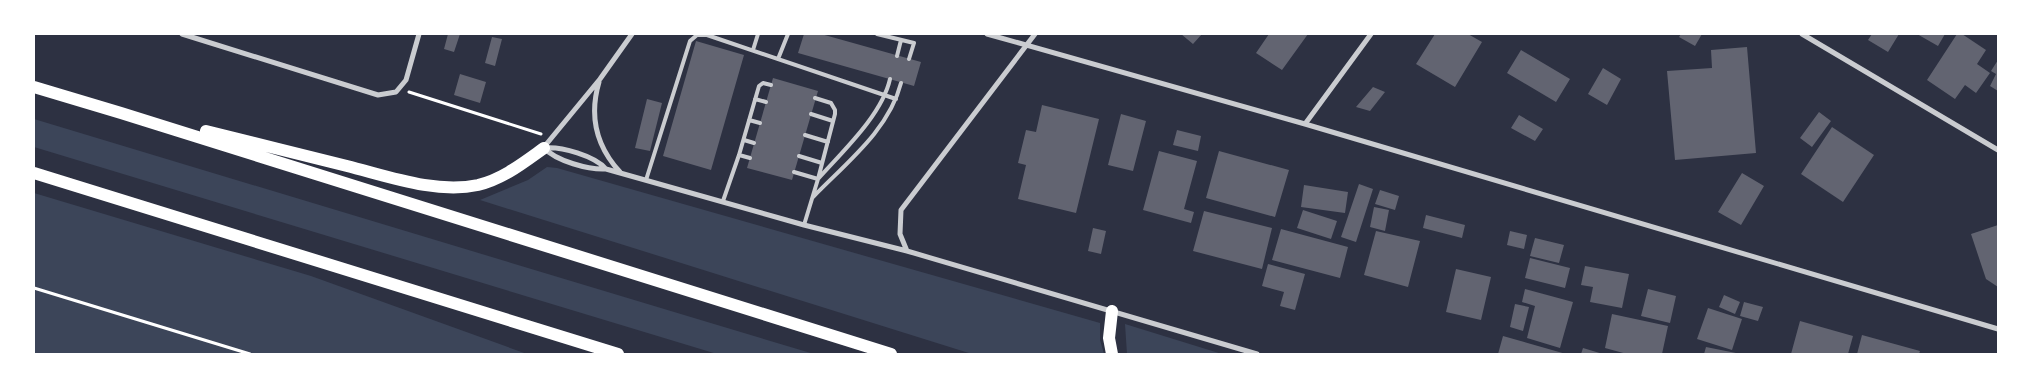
<svg xmlns="http://www.w3.org/2000/svg" width="2032" height="388" font-family="'Zilla Slab',serif">
  <style>
    .green { fill: #3c4559 }
    .building { fill: #626471 }
    .lines { fill: none; stroke-linecap: round; stroke-linejoin: round }
    .path { stroke: #fff; stroke-width: 3 }
    .service { stroke: #caccd0; stroke-width: 4 }
    .minor { stroke: #caccd0; stroke-width: 5 }
    .trunk { stroke: #fff; stroke-width: 12 }
  </style>
  <rect width="100%" height="100%" fill="#2d3142"/>
  <path class="green" d="M34 119 714 324 814 354H717L34 147Z
    M547 167 557 168 1100 323V340L1104 354H972L480 200 528 180Z
    M34 193 311 276 527 354H34Z
    M1125 324 1222 354H1127Z"/>
  <path class="building" d="M448 34H460L454 52 444 49Z
    M804 34H821L921 62 914 86 798 53Z
    M1181 34H1202L1193 44Z
    M1269 34H1308L1282 70 1256 53Z
    M1435 34H1468L1482 42 1455 87 1416 64Z
    M1681 34H1702L1695 46 1679 37Z
    M1872 34H1899L1888 52 1868 40Z
    M1917 34H1945L1938 46Z
    M1957 34H1962L1986 50 1977 64 1990 73 1976 93 1965 85 1955 99 1927 80Z
    M492 37 502 39 495 66 485 63Z
    M696 41 744 55 711 170 663 156Z
    M1747 47 1756 153 1675 160 1667 71 1712 68 1711 50Z
    M1521 50 1570 79 1556 102 1507 73Z
    M1998 60V91L1990 86 1996 74 1991 71Z
    M1603 68 1621 79 1607 105 1588 94Z
    M460 74 486 82 480 103 454 95Z
    M773 78 818 91 792 180 747 168Z
    M1373 87 1385 92 1370 111 1356 107Z
    M647 99 662 103 650 151 635 148Z
    M1042 105 1099 119 1076 213 1018 199 1026 165 1018 163 1026 130 1036 132Z
    M1819 112 1831 121 1812 147 1800 138Z
    M1121 114 1146 121 1133 171 1108 165Z
    M1519 115 1543 129 1535 141 1511 128Z
    M1832 127 1874 155 1843 202 1801 174Z
    M1177 130 1201 136 1198 151 1173 145Z
    M1159 151 1197 161 1184 209 1194 212 1191 223 1143 210Z
    M1219 151 1289 170 1275 217 1206 198Z
    M1742 173 1764 186 1741 225 1718 212Z
    M1359 184 1373 189 1356 242 1341 237Z
    M1304 185 1348 192 1345 213 1301 207Z
    M1380 190 1399 196 1395 210 1375 204Z
    M1374 207 1389 210 1385 231 1370 227Z
    M1303 210 1337 221 1331 239 1297 228Z
    M1204 211 1272 228 1262 269 1193 251Z
    M1426 215 1465 225 1462 238 1423 228Z
    M1998 225V287L1986 279 1971 234Z
    M1093 228 1106 231 1101 254 1088 251Z
    M1281 229 1348 247 1340 278 1272 260Z
    M1376 231 1420 241 1408 287 1364 275Z
    M1510 231 1527 235 1524 249 1507 245Z
    M1535 238 1564 245 1559 263 1530 256Z
    M1530 258 1570 268 1565 288 1525 278Z
    M1268 264 1305 274 1295 310 1280 306 1284 292 1262 286Z
    M1585 266 1629 274 1622 308 1590 302 1593 287 1581 285Z
    M1456 269 1491 277 1481 320 1446 312Z
    M1525 289 1573 302 1560 348 1527 338 1535 306 1522 302Z
    M1648 289 1676 296 1670 323 1641 316Z
    M1724 295 1740 302 1735 314 1719 307Z
    M1744 302 1763 307 1758 321 1740 316Z
    M1515 304 1529 307 1523 331 1510 327Z
    M1708 308 1742 319 1732 350 1697 339Z
    M1612 314 1668 326 1662 354H1627L1605 348Z
    M1800 321 1853 336 1848 354H1791Z
    M1862 335 1920 351 1919 354H1857Z
    M1503 336 1566 354H1498Z
    M1706 347 1736 353V354H1704Z
    M1583 348 1603 354H1581Z"/>
  <g class="lines">
    <path class="path" d="M409 92 541 134
      M34 288 250 354"/>
    <path class="service" d="M877 34 914 43 909 59
      M753 50 758 34
      M897 56 901 40
      M778 59 788 34
      M755 99 766 102
      M811 114 833 121
      M749 120 760 123
      M805 135 828 142
      M744 140 754 143
      M739 155 750 158
      M799 156 822 163
      M794 172 818 179C843 151 882 115 890 79
      M646 180 690 41 697 35H707L896 99
      M813 197C846 163 889 130 901 83
      M723 201 739 155 759 86 763 83 771 85
      M804 225 818 179 835 114V110L831 103 815 98"/>
    <path class="minor" d="M182 34 378 95 396 92 406 80 419 34
      M987 34 1305 124 1998 329
      M1802 34 1998 150
      M599 82C589 116 596 146 620 172
      M1305 124 1371 34
      M544 147 600 79 632 34
      M606 169C595 156 561 146 544 148 556 161 589 170 606 169L804 225 907 251 1257 354
      M907 251 900 234 901 210 1035 34"/>
    <path class="trunk" d="M34 87 121 113 891 354
      M206 131C253 143 300 154 347 166 387 176 436 194 478 185 503 179 523 163 544 148
      M34 173 618 354
      M1112 354 1109 338 1112 311"/>
  </g>
  <rect width="2032" height="388" fill="none" stroke="#ffffff" stroke-width="70"/>
</svg>
